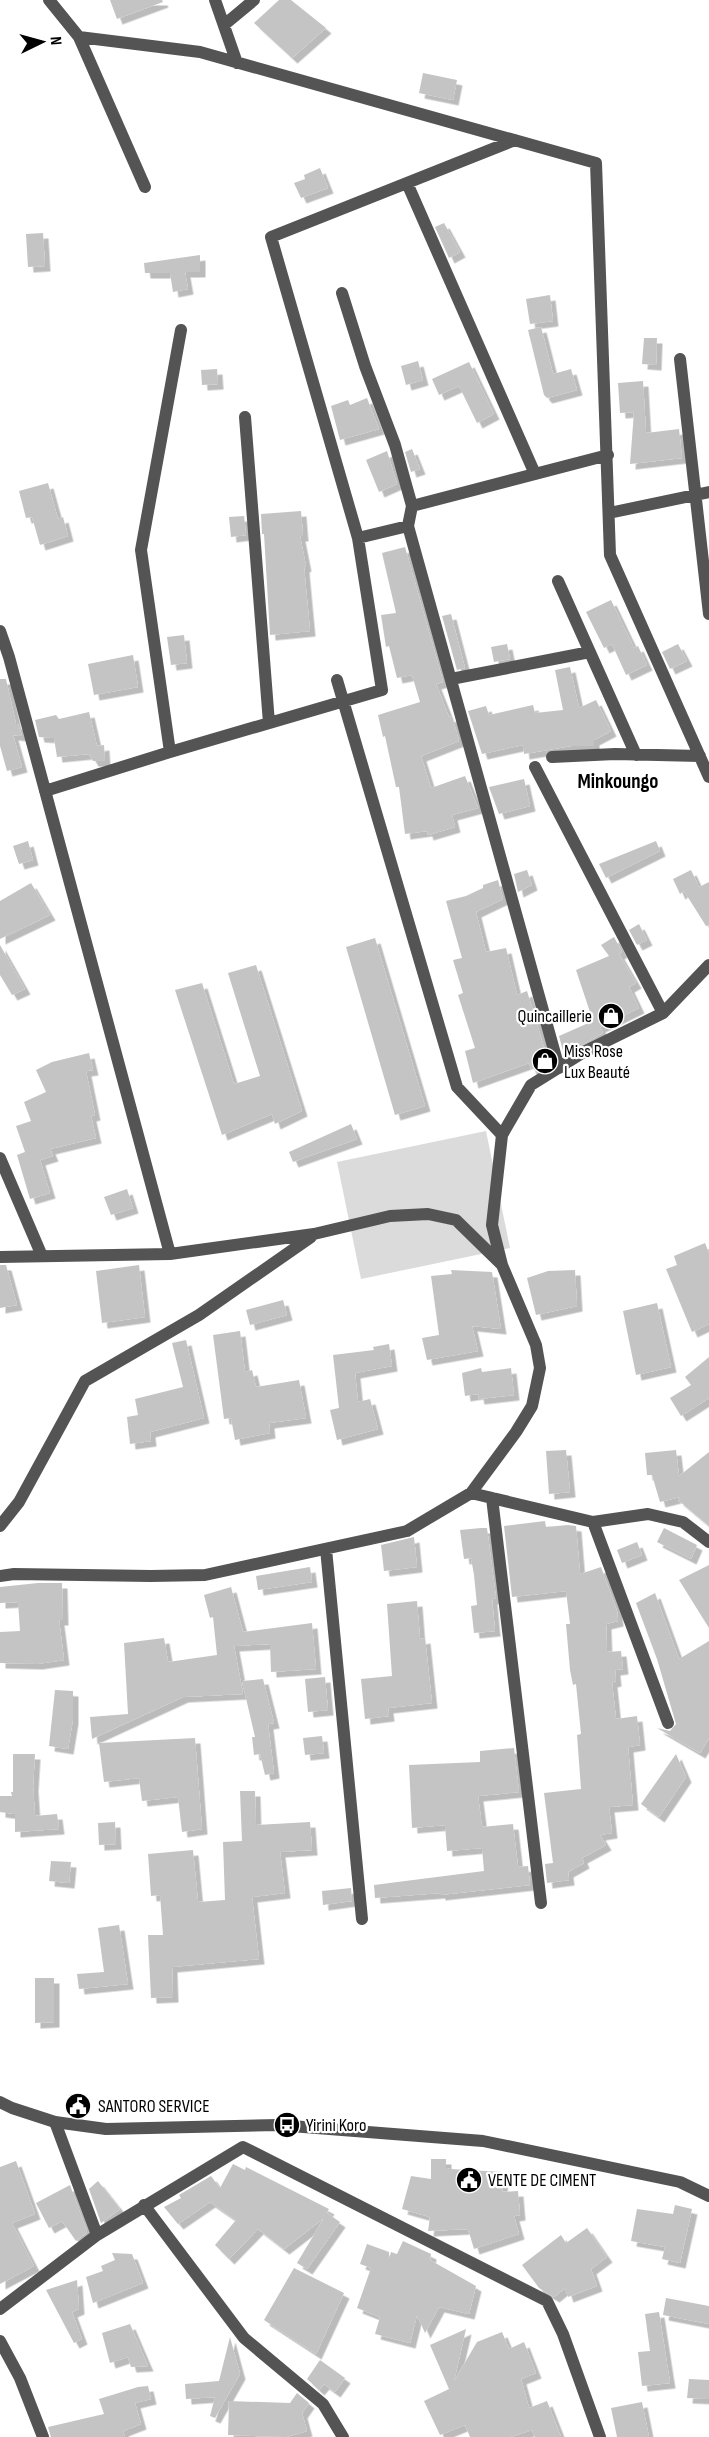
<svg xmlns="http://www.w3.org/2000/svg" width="709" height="2437" font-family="'Sofia Sans Condensed',sans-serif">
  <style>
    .green { fill: #dbdbdb }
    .building { fill: #c4c4c4; filter: url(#shadow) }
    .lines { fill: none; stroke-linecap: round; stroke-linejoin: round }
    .minor { stroke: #545454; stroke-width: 12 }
    .tertiary { stroke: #545454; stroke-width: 12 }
    .labels { text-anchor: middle; stroke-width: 4.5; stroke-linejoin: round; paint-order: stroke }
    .poi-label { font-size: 18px; fill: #000; stroke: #fff; text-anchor: start }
    .quarter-label { font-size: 21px; font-weight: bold; fill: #000; stroke: #fff }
  </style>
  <defs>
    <filter id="shadow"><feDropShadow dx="5.5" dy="5.5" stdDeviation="0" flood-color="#0004"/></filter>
  </defs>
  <rect width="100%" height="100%" fill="#fff"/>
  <path class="green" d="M486 1131 510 1248 361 1279 337 1162Z"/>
  <path class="building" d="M110 0H162L163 2 117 19Z
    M279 0H291L326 28 292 58 254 23Z
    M423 73 457 80 453 100 419 93Z
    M320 168 328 188 301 198 294 183 305 179 304 175Z
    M444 223 460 252 449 258 435 227Z
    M43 233 45 266 28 267 26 234Z
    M200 255V272H185L188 289 173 292 170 273H145L144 263Z
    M550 295 553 321 530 324 526 299Z
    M541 327 553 374 571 369 577 390 547 398 544 395 528 330Z
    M644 338H657L656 365 642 364Z
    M418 361 423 380 406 385 401 366Z
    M469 362 494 414 477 423 459 386 439 395 432 379Z
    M217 369 218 384 202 385 201 370Z
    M643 381 646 433 679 429 682 458 630 464 634 412 620 413 618 383Z
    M367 398 379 429 340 440 331 406 348 400 350 405Z
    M412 449 420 469 411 472 405 452Z
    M387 451 397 484 379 492 366 460Z
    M48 483 58 519 63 517 68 536 40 545 32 517 26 518 19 491Z
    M301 511 303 536H300L306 566 304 567 310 631 270 635 264 534H262L261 514Z
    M244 516 246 535 231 537 229 517Z
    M405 547 442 678 443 682 436 684 449 717 452 716 459 741 421 756 431 788 465 776 478 808 452 815 455 827 428 835 427 831 405 834 399 787H396L385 736 383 737 378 715 420 702 412 675 397 678 389 646 386 647 381 615 396 613 382 553Z
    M611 600 634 648 638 646 647 665 626 675 612 644 604 648 586 612Z
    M451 614 465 668 457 670 442 616Z
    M184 635 187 663 171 665 167 637Z
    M507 644 510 659 494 662 491 647Z
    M678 644 687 661 670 669 662 652Z
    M133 655 138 687 94 695 88 664Z
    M570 667 579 708 596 700 611 731 594 740V746H571L524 754 523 745 482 754 468 711 486 706 489 715 533 705 535 713 563 710 555 670Z
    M0 679H6L16 724H18L22 736 13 735 22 767 7 771 0 746Z
    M89 712 97 746 104 745 105 761H93L89 754 57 757 54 738 39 737 35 720 56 715 59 719Z
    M524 779 530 806 499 814 489 787Z
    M28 841 33 860 19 864 13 846Z
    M656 841 660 851 606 878 599 864Z
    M527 870 532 885 518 892 514 874Z
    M691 870 699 887 709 882V925L706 926 684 891 680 894 673 879Z
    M498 880 503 899 476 912 486 952 506 948 517 995 527 991 549 1064 531 1069 529 1063 473 1083 465 1051 475 1048 458 995 463 993 453 960 462 958 446 901 466 896 483 888V885Z
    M31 883 50 915 0 939V901Z
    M639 924 647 940 637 945 629 930Z
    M614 937 622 952 619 954 636 983 629 987 639 1008 600 1027 603 1033 564 1055 559 1036 593 1021 576 970 609 956 601 945Z
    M375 938 425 1106 395 1115 346 947Z
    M0 945 25 989 12 995 0 975Z
    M256 965 302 1111 275 1124 272 1114 222 1135 175 990 202 983 234 1084 260 1076 228 973Z
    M89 1053 93 1070 86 1071 95 1115 91 1116 96 1138 50 1149 53 1156 40 1160 50 1193 30 1199 17 1155 25 1152 16 1126 31 1121 24 1102 46 1092 36 1070 52 1062Z
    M351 1124 357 1139 293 1162 289 1152Z
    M127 1189 133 1208 111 1215 104 1197Z
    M705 1243 709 1253V1324L692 1332 666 1269 677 1265 674 1256Z
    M0 1265H6L17 1305 0 1308Z
    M139 1265 145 1317 102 1323 96 1271Z
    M451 1270 492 1272 501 1329 472 1326 478 1351 427 1360 422 1338 439 1335 431 1276 452 1274Z
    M575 1270 577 1306 536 1315 527 1278 548 1271Z
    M283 1300 287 1315 250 1325 246 1310Z
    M657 1303 671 1367 636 1375 623 1311Z
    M240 1331 245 1372 252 1370 256 1387 299 1380 306 1418 269 1423 270 1433 235 1440 231 1418 224 1419 213 1335Z
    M186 1340 204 1418 150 1432 151 1441 130 1444 127 1417 138 1415 135 1399 183 1387 172 1343Z
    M389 1344 392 1366 355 1373 358 1402 370 1399 378 1429 337 1440 330 1410 339 1408 333 1355 374 1350 373 1347Z
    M709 1357V1398L681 1416 670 1398 691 1385 685 1377Z
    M481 1368 482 1372 511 1368 514 1395 479 1399 478 1394 465 1396 462 1373Z
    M566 1450 570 1492 549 1494 546 1451Z
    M676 1450 679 1476 709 1452V1526L678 1500 680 1497 660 1502 652 1475H647L645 1453Z
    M545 1521 546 1527 568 1525 576 1526 580 1574 601 1567 617 1611 618 1621 606 1624 607 1652 621 1651 623 1669 615 1670 616 1681 612 1682 616 1719 637 1716 640 1745 628 1747 633 1805 609 1807 612 1833 600 1835 606 1845 582 1858 584 1863 568 1872 569 1880 547 1883 545 1864 553 1863 544 1793 581 1789 577 1735 581 1734 576 1684 573 1685 570 1670 566 1624H570L566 1591 512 1597 504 1526Z
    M481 1528H487L496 1598 492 1599 495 1631 474 1633 471 1606 477 1605 474 1575 471 1558 464 1559 460 1530Z
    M664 1528 697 1545 691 1559 657 1542Z
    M414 1537 417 1567 384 1571 381 1545Z
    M637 1542 642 1555 622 1563 617 1550Z
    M709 1565V1628L679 1580Z
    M310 1567 312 1582 258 1590 256 1576Z
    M38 1583H62L63 1620H59L64 1660 37 1664 0 1663V1632L20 1631 18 1602 0 1603V1587Z
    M231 1587 243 1632 312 1623 316 1669 271 1672 270 1644 234 1646 243 1694 183 1697 92 1739 90 1717 128 1714 124 1643 164 1638 168 1662 217 1655 213 1617 210 1618 204 1595Z
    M655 1593 679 1659 709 1641V1738L700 1753 657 1728 670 1731 676 1724 657 1659 636 1603Z
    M417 1601 420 1639 425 1638 432 1703 388 1708 389 1716 365 1719 361 1679 392 1676 387 1604Z
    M325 1677 328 1710 308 1712 305 1679Z
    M263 1679 274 1723 268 1724 274 1773 265 1775 260 1754 254 1755 252 1737H255L242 1681Z
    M55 1690 73 1691V1719L68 1749 49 1746Z
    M322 1736 324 1753 305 1755 303 1738Z
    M195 1738 202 1829 182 1832 178 1797 142 1801 139 1778 104 1782 99 1743Z
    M514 1748 519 1792 478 1796 482 1827 513 1824 518 1867 528 1866 530 1885 440 1895V1893L375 1898 374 1885 484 1871 482 1848 447 1851 445 1825 412 1828 409 1765 480 1762V1751Z
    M13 1754H35L33 1786 35 1816 57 1814 59 1829 15 1832V1814L0 1812V1796H12L11 1792H13Z
    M676 1754 686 1777 659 1817 641 1804Z
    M240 1791H255L256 1825 310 1822 312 1850 280 1852 285 1893 252 1897 259 1959 172 1967 173 1997 151 1998 148 1935H163L160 1895 151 1896 148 1854 193 1850 198 1902 225 1900 223 1842 242 1841Z
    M115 1822 116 1844 99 1845 98 1823Z
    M51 1861 71 1862 69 1883 49 1881Z
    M351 1888 352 1901 323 1905 322 1891Z
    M119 1925 128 1984 79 1989 77 1974 104 1972 98 1928Z
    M35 1978H54V2022L35 2023Z
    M431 2159H446V2168L450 2169 503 2172 502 2192 518 2191 520 2215 514 2216 519 2234 474 2249 468 2229 428 2231 430 2217 402 2209 411 2176 431 2179Z
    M16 2161 35 2214 12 2223 34 2266 0 2284V2167Z
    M233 2164 245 2170 246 2167 329 2209 326 2214 327 2213 340 2222 307 2269 297 2263 324 2218 284 2249 258 2229 229 2259 215 2245 236 2220 210 2202 178 2224 164 2207 181 2198 179 2195 211 2176 220 2188Z
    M98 2181 120 2209 101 2223 89 2189Z
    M70 2185 87 2232 76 2241 62 2221 49 2228 36 2203Z
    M675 2205 692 2209 680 2263 662 2259 665 2247 631 2241 637 2209 673 2214Z
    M587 2228 607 2257 591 2269 597 2286 568 2297 565 2288 554 2297 539 2288 522 2265 561 2235 566 2243Z
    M403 2241 431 2254 430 2260 476 2286 469 2314 439 2307 425 2333 417 2315 410 2343 375 2334 380 2317 357 2308 371 2268 360 2264 367 2244 389 2252V2259L391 2252 397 2254Z
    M112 2253 132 2254 143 2283 93 2303 86 2277 103 2271 101 2266 115 2260Z
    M294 2268 344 2293 316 2354 264 2320Z
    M77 2280 79 2309 72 2312 82 2339 74 2343 46 2290Z
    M666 2298 709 2306V2324L663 2315Z
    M659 2312 670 2383 642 2386 638 2352 650 2351 645 2314Z
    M130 2324 148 2366 131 2367 128 2357 110 2363 102 2333Z
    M466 2329 454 2381 477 2342 502 2332 509 2349 524 2342 536 2373 521 2379 529 2408 547 2401 561 2437H535L532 2430 510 2437H470L465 2425 440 2435 424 2401 449 2389 430 2345Z
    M230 2337 240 2374 215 2418 210 2416 215 2397 186 2399 185 2384 219 2381Z
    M320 2360 345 2378 335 2392 324 2384 319 2390 307 2379Z
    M689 2379 709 2380V2399L687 2398Z
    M148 2386 151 2399 135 2403 141 2424 123 2431 125 2437H51L48 2427 104 2414 99 2399 138 2387Z
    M297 2393 309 2403 302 2413 307 2431 286 2437 228 2435 229 2401 290 2403Z
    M642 2402 649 2437H617L611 2408Z"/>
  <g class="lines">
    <path class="minor" d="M49 0 79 37 145 187
      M215 0 237 63
      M224 25 254 0
      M79 37 200 52 596 163 610 555 709 777
      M407 183 535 474
      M342 293 365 366 395 445 412 506 408 526 559 1068
      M680 359 709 614
      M245 417 269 723
      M412 506 608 455
      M609 513 709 492
      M358 538 408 526
      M558 581 636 755
      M0 631 9 657 170 1254
      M451 679 590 652
      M337 680 457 1087 502 1135
      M170 752 141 550 181 330
      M552 757 615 754 700 756
      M535 767 663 1013
      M45 791 170 752 382 690 358 538 271 237 515 140
      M0 1158 42 1256
      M0 1257 170 1254 314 1234 390 1216 428 1214 456 1220 501 1264
      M471 1493 593 1522 668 1723
      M492 1498 541 1903
      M593 1522 648 1514 683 1522 709 1542
      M0 1526 19 1502 85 1381 199 1315 311 1237
      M326 1549 362 1919
      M0 1576 14 1574 151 1576 205 1575 407 1531 471 1493 516 1432 532 1406 540 1368 536 1345 502 1265 492 1225 502 1135 531 1085 584 1052 663 1013 709 965
      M55 2122 97 2235
      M144 2205 244 2338 323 2404 343 2437
      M0 2309 97 2235 243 2147 547 2301 563 2334 600 2437
      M0 2341 20 2378 43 2437"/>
    <path class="tertiary" d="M0 2102 12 2108 55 2122 106 2129 278 2125 483 2141 680 2182 709 2196"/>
  </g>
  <defs>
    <g id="shop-disc" transform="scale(1.35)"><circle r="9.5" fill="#000" stroke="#fff"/><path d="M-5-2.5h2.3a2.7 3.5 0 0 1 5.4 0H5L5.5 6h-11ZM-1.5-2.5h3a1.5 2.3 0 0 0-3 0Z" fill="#fff"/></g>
    <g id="civic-disc" transform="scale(1.35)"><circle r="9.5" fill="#000" stroke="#fff"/><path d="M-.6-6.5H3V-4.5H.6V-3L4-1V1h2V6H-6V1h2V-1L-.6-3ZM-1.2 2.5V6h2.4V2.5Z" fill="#fff"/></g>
    <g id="bus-disc" transform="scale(1.35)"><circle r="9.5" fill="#000" stroke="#fff"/><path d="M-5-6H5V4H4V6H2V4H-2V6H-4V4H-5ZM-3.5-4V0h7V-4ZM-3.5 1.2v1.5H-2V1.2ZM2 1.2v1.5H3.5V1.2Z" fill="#fff"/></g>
  </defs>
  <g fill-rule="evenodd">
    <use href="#shop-disc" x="611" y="1016"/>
    <use href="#shop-disc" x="545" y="1061"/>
    <use href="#civic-disc" x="78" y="2106"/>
    <use href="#bus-disc" x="287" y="2125"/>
    <use href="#civic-disc" x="469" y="2180"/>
  </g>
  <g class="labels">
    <g class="poi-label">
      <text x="592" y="1022" text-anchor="end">Quincaillerie</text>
      <text x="564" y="1057">Miss Rose<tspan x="564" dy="21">Lux Beauté</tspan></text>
      <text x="98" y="2112">SANTORO SERVICE</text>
      <text x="306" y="2131">Yirini Koro</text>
      <text x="488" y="2186">VENTE DE CIMENT</text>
    </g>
    <g class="quarter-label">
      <text x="618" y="788">Minkoungo</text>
    </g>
  </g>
  <g transform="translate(42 42) rotate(85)" stroke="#ffffff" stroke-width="4.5" paint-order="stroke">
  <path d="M0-4.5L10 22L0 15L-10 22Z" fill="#000000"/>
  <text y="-9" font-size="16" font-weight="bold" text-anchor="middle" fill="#000000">N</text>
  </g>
</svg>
